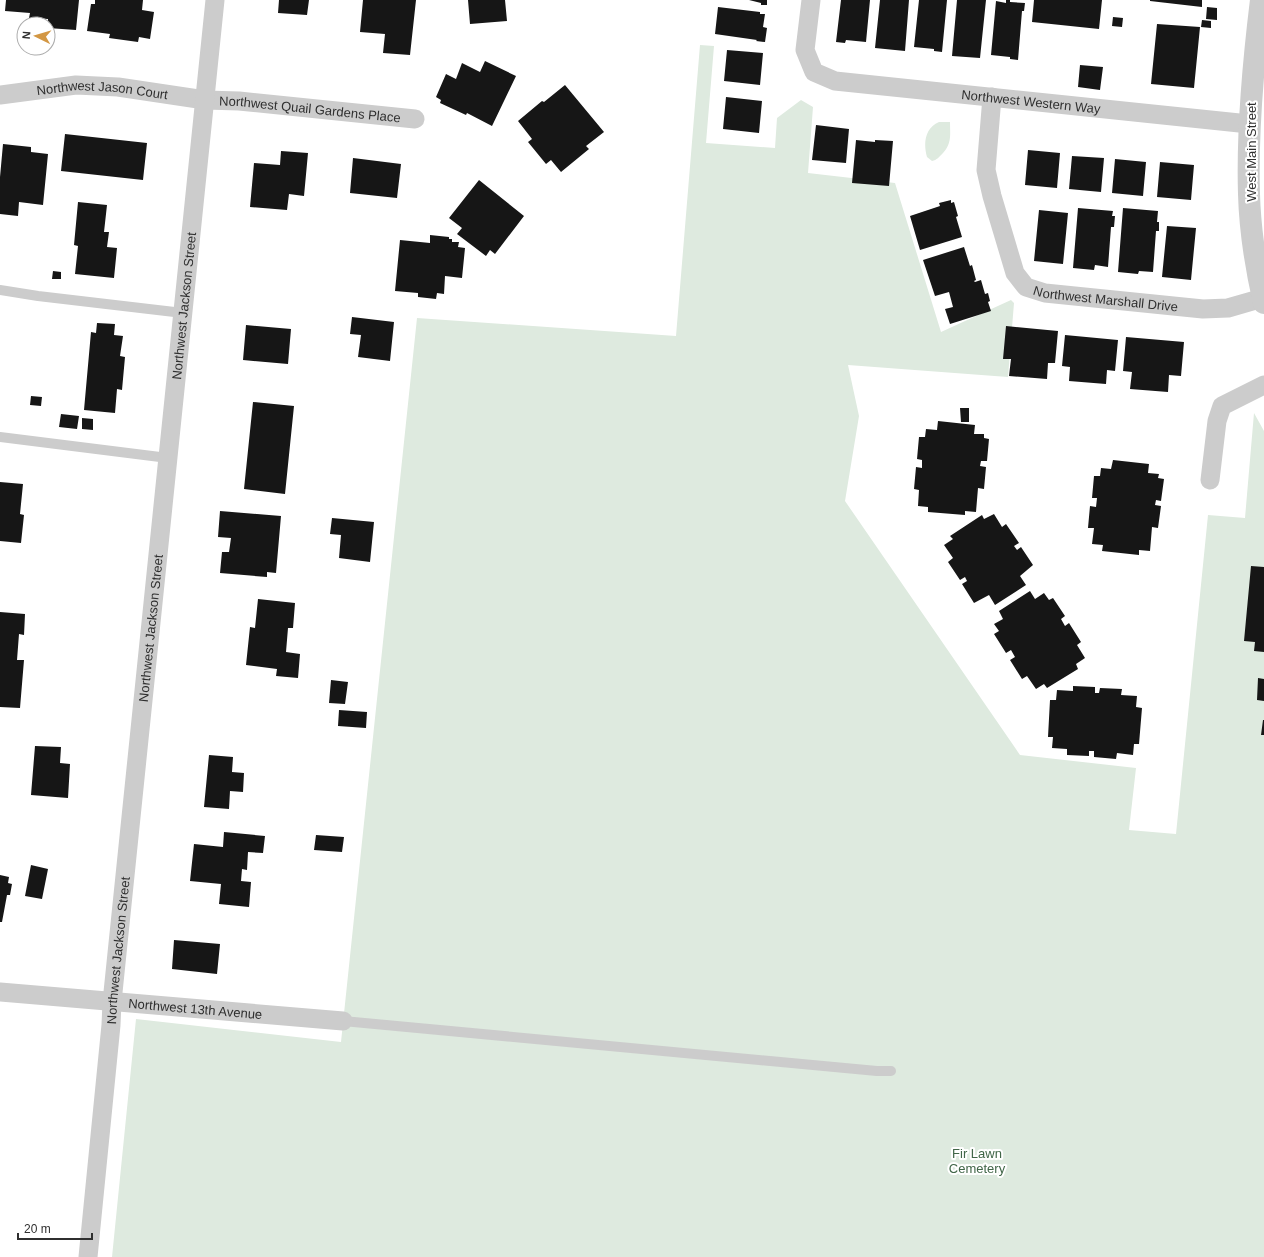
<svg xmlns="http://www.w3.org/2000/svg" width="1264" height="1257" font-family="Arial,sans-serif">
  <style>
    .green { fill: #deeadf }
    .building { fill: #161616 }
    .lines { fill: none; stroke-linecap: round; stroke-linejoin: round }
    .service { stroke: #ccc; stroke-width: 10 }
    .minor { stroke: #ccc; stroke-width: 19 }
    .tertiary { stroke: #ccc; stroke-width: 22 }
    .labels { text-anchor: middle; stroke-width: 4; stroke-linejoin: round; paint-order: stroke }
    .street-label { font-size: 13px; fill: #2f2f2f; stroke: #fff }
    .park-label { font-size: 13px; fill: #416648; stroke: #fff }
  </style>
  <rect width="100%" height="100%" fill="#fff"/>
  <path class="green" d="M700 45 714 46 706 143 775 148 777 118 801 100 813 107 808 173 895 183 941 332 1011 300 1014 303 1008 377 848 365 859 416 845 501 1020 755 1136 768 1129 830 1176 834 1208 515 1245 518 1254 413 1264 431V1257H112L136 1019 341 1042 417 318 676 336Z
    M939 122H950C950 135 952 143 943 153 939 157 937 160 932 161L927 157C923 143 925 128 939 122Z"/>
  <path class="building" d="M6 0H79L76 30 48 28V19L29 18 30 13 5 11Z
    M95 0H143L142 10 154 12 150 39 139 37 138 42 109 38 110 34 87 31 91 4H95Z
    M279 0H309L307 15 278 13Z
    M363 0H416L410 55 383 53 385 34 360 32Z
    M468 0H505L507 21 470 24Z
    M749 0H767V5H761V3Z
    M841 0H870L866 42 846 40 845 43 836 42Z
    M880 0H909L905 51 875 48Z
    M919 0H947L942 52 934 51V49L914 47Z
    M957 0H986L980 58 952 56Z
    M1006 0H1010V2L1025 3 1024 11H1022L1018 60 1010 59V57L991 55 996 1 1006 3Z
    M1034 0H1102L1099 29 1032 22Z
    M1150 0H1202V7L1150 1Z
    M718 7 760 12V14H765L763 27 767 28 765 42 756 41 757 40 715 34Z
    M1207 7 1217 8V20L1206 19Z
    M1113 17 1123 18 1122 27 1112 26Z
    M1202 20 1211 21V28L1201 27Z
    M1157 24 1200 27 1194 88 1151 84Z
    M727 50 763 53 760 85 724 81Z
    M485 61 516 76 492 126 467 113 466 115 440 103 441 100 436 97 446 74 456 79 462 63 480 72Z
    M1080 65 1103 67 1100 90 1078 87Z
    M565 85 604 132 586 146 589 149 561 172 551 160 546 164 528 142 532 139 518 121 542 101 544 102Z
    M726 97 762 101 759 133 723 129Z
    M816 125 849 129 846 163 812 160Z
    M65 134 147 143 143 180 61 171Z
    M856 140 875 142V140L893 141 889 186 852 183Z
    M3 144 31 147V152L48 154 43 205 19 202 18 216 0 214V177Z
    M1028 150 1060 153 1057 188 1025 185Z
    M281 151 308 153 304 196 289 194 287 210 250 207 254 163 280 165Z
    M1072 156 1104 158 1101 192 1069 189Z
    M353 158 401 164 397 198 350 193Z
    M1115 159 1146 162 1143 196 1112 193Z
    M1160 162 1194 165 1191 200 1157 197Z
    M479 180 524 216 495 254 490 250 486 256 457 234 462 228 449 218Z
    M951 200V203L954 202 958 216 956 217 962 237 920 250 910 216 940 206 939 203Z
    M78 202 107 205 104 232H109L107 247 117 248 114 278 75 274 78 246 74 245Z
    M1078 208 1113 211 1112 216H1115L1114 227H1111L1108 267 1095 265 1094 270 1073 268Z
    M1123 208 1158 211 1157 222H1159V231H1156L1153 272 1139 271 1138 274 1118 272Z
    M1039 210 1068 213 1063 264 1034 261Z
    M1167 226 1196 228 1191 280 1162 277Z
    M430 235 449 237V239H452V242H459L458 247 465 248 462 278 445 276 444 294 437 293 436 299 418 297V293L395 291 400 240 430 243Z
    M964 247 970 266 972 265 976 280 974 281 975 282 981 280 985 294 988 293 990 301 988 302 991 311 950 324 945 309 953 307 949 292 935 296 923 260Z
    M53 271 61 272V279H52Z
    M352 317 394 322 390 361 358 357 361 335 350 334Z
    M97 323 115 324 114 335 123 336 120 356 125 357 122 390 117 389 115 413 84 410 91 332 96 333Z
    M246 325 291 329 288 364 243 360Z
    M1006 326 1058 331 1055 363H1048L1047 379 1009 376 1011 359H1003Z
    M1065 335 1118 340 1115 371 1107 370 1106 384 1069 381 1070 367 1062 366Z
    M1126 337 1184 342 1181 376 1169 375 1168 392 1130 389 1132 372 1123 371Z
    M31 396 42 397 41 406 30 405Z
    M253 402 294 406 285 494 244 489Z
    M960 408H969V422H961Z
    M61 414 79 416 77 429 59 427Z
    M82 418 93 419V430L82 429Z
    M938 421 975 425 974 434H984V438L989 439 987 461H981L980 466 986 467 984 489 978 488 976 512 965 511V515L928 512V507L918 506 919 490 914 489 916 467 922 468V460L917 459 919 437H925L926 429 937 430Z
    M1113 460 1149 464 1148 473 1159 474 1158 478 1164 479 1161 501 1156 500 1155 505 1161 506 1158 528 1152 527 1150 551 1139 550V555L1102 551 1103 545 1092 544 1094 528H1088L1090 506 1096 507 1097 498H1092L1094 476H1100L1101 468 1111 469Z
    M0 482 23 484 20 514 24 515 21 543 0 541Z
    M220 511 281 516 276 573 267 572V577L220 573 222 552H229L231 538 218 537Z
    M994 514 1002 527 1006 524 1019 543 1014 546 1017 550 1021 547 1033 565 1020 576 1026 585 995 605 989 595 974 603 962 584 967 581 965 577 960 580 948 562 953 558 944 545 953 539 950 536 982 515 984 519Z
    M332 518 374 522 370 562 339 558 341 535 330 534Z
    M1251 566 1264 567V652L1254 651 1255 642 1244 641Z
    M1030 591 1035 599 1044 593 1049 600 1053 598 1065 616 1061 619 1065 626 1069 623 1081 642 1077 645 1085 658 1076 664 1078 669 1047 688 1044 684 1036 689 1027 676 1022 679 1010 660 1015 657 1011 650 1006 653 994 634 999 631 994 624 1003 619 999 611Z
    M258 599 295 603 293 628H288L286 652 300 654 298 678 276 676 277 669 246 665 250 627 255 628Z
    M0 612 25 614 24 635 19 634 17 660H24L20 708 0 707Z
    M1258 678 1264 679V701L1257 700Z
    M331 680 348 682 345 704 329 703Z
    M1073 686 1095 687V693H1099L1100 688 1122 689 1121 695 1137 696 1136 707 1142 708 1139 744H1134L1133 755 1117 753 1116 759 1094 757V751H1089V756L1067 755V749L1052 748 1053 737H1048L1050 700H1056L1057 690 1073 691Z
    M339 710 367 712 366 728 338 726Z
    M1263 720H1264V735H1261Z
    M35 746 61 747 60 763 70 764 68 798 31 795Z
    M209 755 233 757 232 772 244 773 243 792 230 791 229 809 204 807Z
    M224 832 265 836 263 853 248 852 247 870 242 869 241 881 251 882 249 907 219 904 221 884 190 881 194 844 223 847Z
    M316 835 344 837 342 852 314 850Z
    M31 865 48 869 42 899 25 896Z
    M0 875 9 877 8 883 12 884 10 895H7L2 922H0Z
    M174 940 220 944 217 974 172 969Z"/>
  <g class="lines">
    <path class="service" d="M0 290 38 296 183 313
      M0 437 168 458
      M343 1021 877 1071H891"/>
    <g class="minor">
      <path id="s1" d="M811 0 805 50 814 72 835 81 1249 124"/>
      <path id="s2" d="M0 95 76 85 118 87 205 100 239 101 415 119"/>
      <path id="s3" d="M992 97 986 170 992 196 1015 273 1026 287 1045 293 1203 309 1228 308 1263 298"/>
      <path d="M1210 480 1217 421 1222 406 1264 385"/>
      <path id="s4" d="M0 992 343 1021"/>
      <path id="s5" d="M88 1257 111 1025 112 1002 215 0"/>
    </g>
    <path class="tertiary" d="M1261 0C1253 65 1247 129 1249 194 1250 231 1256 268 1264 303"/>
  </g>
  <g class="labels">
    <g class="street-label">
      <text dy="5" stroke="none"><textPath href="#s2" startOffset="103">Northwest Jason Court</textPath></text>
      <text dy="5" stroke="none"><textPath href="#s1" startOffset="294">Northwest Western Way</textPath></text>
      <text dy="5" stroke="none"><textPath href="#s2" startOffset="312">Northwest Quail Gardens Place</textPath></text>
      <text transform="translate(1251 152) rotate(-90)" y="5">West Main Street</text>
      <text dy="5" stroke="none"><textPath href="#s3" startOffset="279">Northwest Marshall Drive</textPath></text>
      <text dy="5" stroke="none"><textPath href="#s5" startOffset="956">Northwest Jackson Street</textPath></text>
      <text dy="5" stroke="none"><textPath href="#s5" startOffset="632">Northwest Jackson Street</textPath></text>
      <text dy="5" stroke="none"><textPath href="#s5" startOffset="308">Northwest Jackson Street</textPath></text>
      <text dy="5" stroke="none"><textPath href="#s4" startOffset="196">Northwest 13th Avenue</textPath></text>
    </g>
    <g class="park-label">
      <text x="977" y="1158">Fir Lawn<tspan x="977" dy="15">Cemetery</tspan></text>
    </g>
  </g>
  <g transform="translate(36 36) rotate(275)"><circle r="19" fill="#ffffff" stroke="#acacac"/>
  <path d="M0-3L7 15L0 10L-7 15Z" fill="#d39743"/>
  <text y="-6" font-size="11" font-weight="bold" text-anchor="middle" fill="#2f2f2f">N</text>
  </g>
  <path d="M18 1233v6h74v-6" fill="none" stroke="#2f2f2f" stroke-width="2"/>
  <text x="24" y="1233" font-size="12" fill="#2f2f2f" stroke="#ffffff" stroke-width="3" paint-order="stroke">20 m</text>
</svg>
